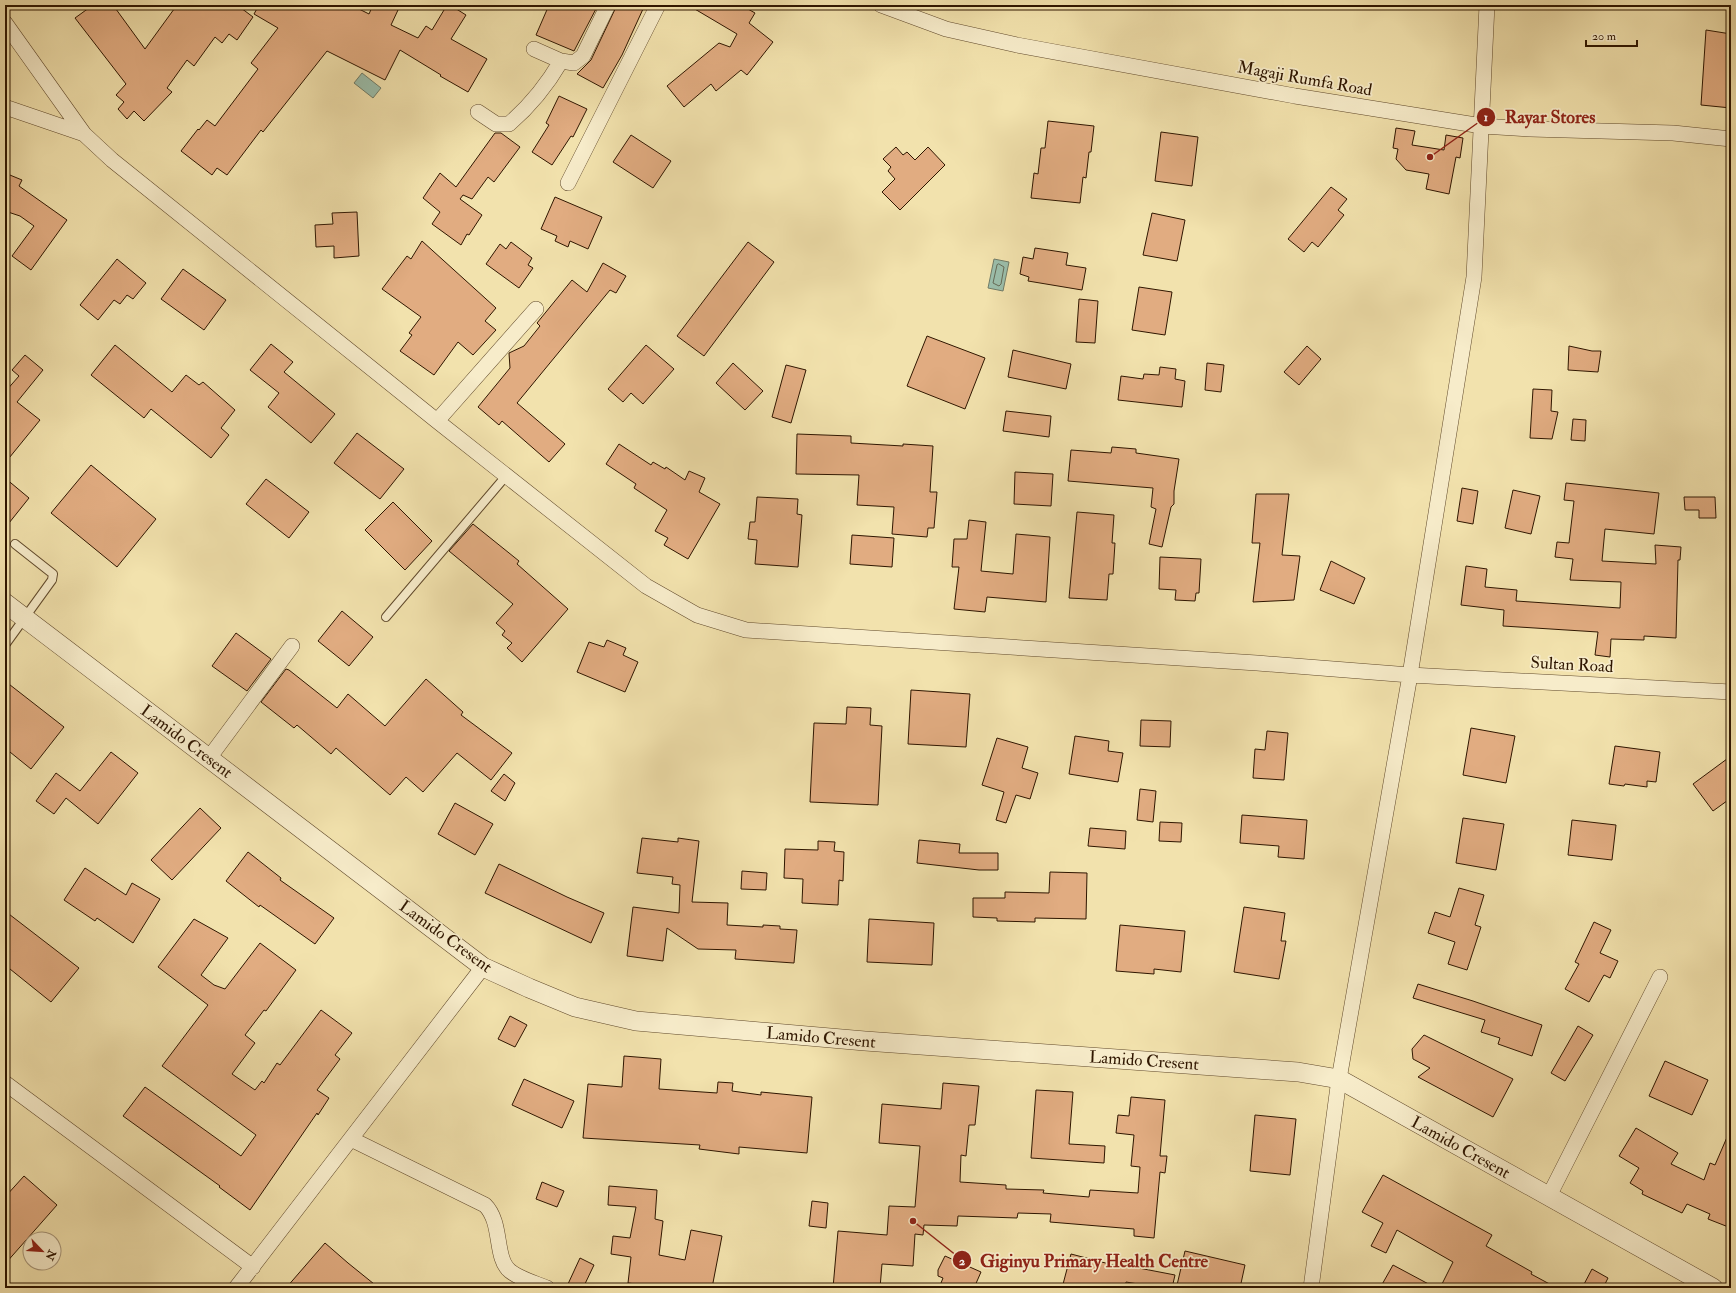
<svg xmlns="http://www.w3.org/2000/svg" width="1736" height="1293" font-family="'IM FELL Double Pica',serif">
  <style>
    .water { fill: #9bbeab; stroke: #707b67 }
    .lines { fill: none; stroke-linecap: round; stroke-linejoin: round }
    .shore { stroke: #656a56; stroke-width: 1 }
    .building { fill: #e1ac81; stroke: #2f1600 }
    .service-casing { stroke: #60492b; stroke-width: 10 }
    .minor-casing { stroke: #60492b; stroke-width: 16 }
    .tertiary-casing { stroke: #60492b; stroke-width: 20 }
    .service { stroke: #f7ecca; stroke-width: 8 }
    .minor { stroke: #f7ecca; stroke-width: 15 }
    .tertiary { stroke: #f7ecca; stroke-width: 19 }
    .labels { text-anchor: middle; stroke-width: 3.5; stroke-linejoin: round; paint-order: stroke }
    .street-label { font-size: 17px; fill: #2f1600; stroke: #f7ecca }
    .leader { fill: none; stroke: #8f2418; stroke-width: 1.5 }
    .callout-dot { fill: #8f2418; stroke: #f7ecca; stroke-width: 1.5 }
    .mark-label { font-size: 12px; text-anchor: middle; font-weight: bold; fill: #fff }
    .callout-label { font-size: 18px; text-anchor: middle; font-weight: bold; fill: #8f2418; stroke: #f7ecca; stroke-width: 3.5; stroke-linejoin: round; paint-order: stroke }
  </style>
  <rect width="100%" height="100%" fill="#f2e2ad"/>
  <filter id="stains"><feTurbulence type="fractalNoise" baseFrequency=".005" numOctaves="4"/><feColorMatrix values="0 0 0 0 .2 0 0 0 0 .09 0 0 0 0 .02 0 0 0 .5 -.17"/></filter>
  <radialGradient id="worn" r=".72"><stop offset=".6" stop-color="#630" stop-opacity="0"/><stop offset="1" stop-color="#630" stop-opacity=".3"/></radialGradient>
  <path class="water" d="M362 73 381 88 373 98 354 83Z
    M994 259 1009 262 1003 291 988 288Z"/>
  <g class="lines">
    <path class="shore" d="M999 264 1004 267 1001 284 999 286 993 283 997 265Z"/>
  </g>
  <path class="building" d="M93 5H113L145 49 177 5H237L253 17 237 40 229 34 222 43 215 37 194 66 187 60 167 88 172 92 144 121 134 111 127 119 118 109 124 102 116 95 126 84 75 18Z
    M259 5H351L369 14 373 5H386L398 10 391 25 418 38 426 26 432 30 447 5H450L466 15 451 39 487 59 468 92 440 76 441 75 400 50 385 80 327 51 263 132 261 130 227 175 217 168 212 175 181 151 198 129 199 130 207 120 215 126 258 69 251 63 278 28 254 14Z
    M549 5H598L574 51 536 35Z
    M617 5H634L643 9 622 55 603 88 577 74 591 60Z
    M688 5H741L755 13 749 23 773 42 747 75 741 70 716 91 711 84 684 107 667 86 719 43 730 47 737 34Z
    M1706 30 1731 34V108L1701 105Z
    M559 96 587 109 573 137 571 136 552 165 532 152 549 125 546 123Z
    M1048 121 1094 126 1091 152H1089L1086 178 1083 177 1080 203 1031 198 1034 173 1038 174 1041 148H1045Z
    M1396 128 1415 131 1412 145 1444 150 1446 135 1463 138 1460 158 1456 157 1449 194 1426 189 1429 174 1406 170 1396 159 1398 149 1393 148Z
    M1161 132 1198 137 1192 186 1155 181Z
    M495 133H501L520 147 494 182 488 177 472 199 463 195 460 199 482 215 469 235 467 234 461 245 432 224 440 212 423 198 440 173 456 187Z
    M631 135 671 161 653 188 613 162Z
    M896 147 903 155 907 152 915 160 928 147 945 165 900 210 882 192 895 179 888 171 891 167 883 159Z
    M5 173 22 180 19 186 67 220 31 270 12 256 34 226 20 216 5 211Z
    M1331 187 1347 199 1338 210 1344 215 1318 247 1312 242 1304 252 1288 239Z
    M555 197 602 217 588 249 570 241 568 247 555 241 557 236 541 229Z
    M357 212 359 256 334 258V246L316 247 315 225 333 224 332 213Z
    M1152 213 1185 220 1177 261 1143 255Z
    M422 241 496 308 485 321 496 330 473 355 458 342 434 375 400 351 412 335 409 333 421 317 382 289 407 256 411 259Z
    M511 242 532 258 528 265 533 268 519 288 486 264 500 244 506 249Z
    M748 242 774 262 704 356 677 336Z
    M1035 248 1068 253 1066 265 1086 268 1082 290 1028 281 1029 277 1020 274 1023 257 1033 259Z
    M117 259 146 283 133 299 127 295 120 304 114 300 98 320 80 305Z
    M603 263 626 276 616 293 610 290 517 403 565 444 549 462 502 421 499 425 478 407 510 368 509 353 524 346 540 326 537 323 572 280 587 292Z
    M183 269 226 300 204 330 161 299Z
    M1139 287 1172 292 1165 335 1132 330Z
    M1079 299 1098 301 1095 343 1076 342Z
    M927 336 985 358 965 409 907 386Z
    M271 344 293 362 284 372 335 414 311 443 268 407 279 393 250 370Z
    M115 345 172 392 186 375 199 385 203 382 235 410 221 428 229 435 211 458 151 409 144 418 91 375Z
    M646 345 674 369 643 404 631 393 623 402 608 389Z
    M1307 346 1321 359 1299 385 1284 372Z
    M1569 346 1592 351H1601L1598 372 1568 370Z
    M1013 350 1071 364 1066 389 1008 377Z
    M25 355 43 370 17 402 40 420 5 463V392L19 376 12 370Z
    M733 363 763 391 745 410 716 383Z
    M1207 363 1224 365 1221 392 1205 390Z
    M786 365 806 370 791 423 772 417Z
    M1160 367 1176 369 1175 379 1185 381 1182 407 1118 400 1121 376 1143 379 1144 374 1159 375Z
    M1533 389 1552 390 1551 411 1558 412 1552 439 1530 438Z
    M1006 411 1051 416 1049 437 1003 431Z
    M1573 419 1586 420 1585 441 1571 440Z
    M357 433 404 469 380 499 334 463Z
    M797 434 851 436V443L903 446V444L933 446 930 492H937L934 528H928L927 537 892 534 894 507 857 505 859 475 796 474Z
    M619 444 651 465 653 462 665 469 666 467 685 480 689 471 705 478 699 492 720 504 688 559 664 545 668 538 655 531 667 510 634 488 636 484 606 464Z
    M1112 447 1136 449V453L1179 459 1174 491V504L1171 507 1162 547 1149 544 1156 509 1151 507 1153 488 1068 481 1071 450 1111 453Z
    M91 465 156 519 117 567 51 513Z
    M1015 472 1053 474 1051 506 1014 504Z
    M5 478 29 498 5 528Z
    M266 479 309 512 289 538 246 504Z
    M1566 483 1659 493 1654 534 1605 529 1602 561 1656 564 1655 545 1681 547 1680 560H1678L1676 638 1644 636V640L1611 639 1610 657 1595 655 1598 632 1503 626 1504 610 1461 605 1466 566 1487 569 1485 587 1517 590 1516 601 1620 608 1621 582 1570 580 1573 559 1555 557 1557 542 1569 543 1574 501 1564 500Z
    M1462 488 1478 491 1473 524 1457 521Z
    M1513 490 1540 496 1531 534 1505 528Z
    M1256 494H1289L1282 555 1300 556 1294 600 1253 602 1260 543H1252Z
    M757 497 798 499 797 514 802 515 798 567 755 564 757 540 748 539 750 522H755Z
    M1684 497H1715L1716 518H1699V510H1685Z
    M393 502 432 541 405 570 365 530Z
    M1077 512 1114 515 1112 543H1115L1113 574H1109L1107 600 1069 598Z
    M969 520 986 522 981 571 1013 574 1016 534 1050 537 1046 602 987 597 985 612 954 609 959 567H952L954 539H967Z
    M473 524 519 561 517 564 568 609 522 662 507 648 512 643 502 635 505 631 496 623 513 604 449 551Z
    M852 535 894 538 892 567 850 564Z
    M1160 557 1201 559 1199 593H1196L1195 601 1175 600 1176 590 1159 589Z
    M1331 561 1365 578 1354 604 1320 590Z
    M342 611 373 637 349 666 318 641Z
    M236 633 271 659 247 691 212 666Z
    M607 640 626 648 623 655 638 662 625 692 577 672 589 642 604 647Z
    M286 669 289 670 337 708 348 694 385 726 426 679 463 712 461 715 512 753 491 780 457 753 423 792 406 777 390 795 336 748 331 754 297 725 294 728 261 702Z
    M5 681 64 727 31 769 5 748Z
    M911 690 970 694 966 747 908 744Z
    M847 707 871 708 870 725 882 726 878 805 810 802 814 723 846 724Z
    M1141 720 1171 721 1170 747 1140 746Z
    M1471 728 1515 736 1506 783 1463 775Z
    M1267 731 1288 733 1284 780 1253 778 1255 749 1265 750Z
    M1075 736 1109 741 1108 751 1123 753 1118 782 1069 774Z
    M997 738 1028 747 1022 768 1038 773 1030 799 1016 795 1006 823 996 820 1004 792 982 785Z
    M1615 746 1660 752 1656 782 1647 781V787L1625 784 1624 786 1609 784Z
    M111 752 138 773 98 824 66 798 54 814 36 801 56 773 80 791Z
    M1731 756V798L1713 811 1693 784Z
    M504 774 515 783 505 801 491 791Z
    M1140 789 1156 791 1153 822 1137 820Z
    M455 803 493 824 475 855 438 834Z
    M200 808 221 828 172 880 151 860Z
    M1242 815 1307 820 1304 859 1278 857 1279 846 1240 843Z
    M1463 818 1504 824 1496 870 1456 863Z
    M1572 820 1616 825 1612 860 1568 855Z
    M1160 822 1182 823 1181 842 1159 841Z
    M1090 828 1126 831 1125 849 1088 846Z
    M642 838 678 842V838L699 841 692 902 728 903 727 925 763 927V925L780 926V929L797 930 794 963 735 959 736 950 698 949 667 928 663 961 627 956 633 907 679 913 680 885 672 884 673 877 637 873Z
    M919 840 960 844 959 853H998V870H979L917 863Z
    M818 841 835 842 834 851 844 852 843 881 839 880 838 905 802 903 803 879 784 878 785 849 818 850Z
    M248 852 281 878 280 880 334 918 315 944 260 905 259 907 226 881Z
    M499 864 567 897 604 913 591 943 485 893Z
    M85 868 126 895 132 883 160 899 133 943 97 918 95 921 64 900Z
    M742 871 767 873 766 890 741 889Z
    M1050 872 1087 873 1086 919 1035 918V922L997 921V918L973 917V898H1005V892L1049 893Z
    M1459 888 1484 895 1475 925 1481 927 1467 970 1448 964 1455 942 1428 933 1435 912 1450 917Z
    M1244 907 1285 913 1281 941H1286L1279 979 1234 972Z
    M5 911 79 968 51 1002 5 965Z
    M194 919 228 938 201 975 214 985 225 989 260 943 296 970 266 1011 264 1010 245 1035 255 1043 232 1074 255 1090 262 1081 264 1083 277 1063 280 1065 321 1010 352 1033 335 1055 340 1059 317 1090 329 1098 318 1115 317 1113 250 1210 219 1187 220 1186 123 1116 145 1087 241 1156 256 1135 162 1066 208 1005 158 967Z
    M869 919 934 923 932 965 867 962Z
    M1594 922 1611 930 1600 953 1618 961 1610 978 1604 975 1589 1002 1565 989 1579 964 1575 962Z
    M1120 925 1185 931 1181 972 1154 969V974L1116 971Z
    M1418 984 1473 1001 1542 1025 1532 1056 1498 1044 1500 1038 1481 1032 1485 1020 1413 998Z
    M510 1016 527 1025 515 1047 498 1039Z
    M1578 1026 1593 1035 1565 1081 1551 1073Z
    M1424 1035 1513 1079 1493 1117 1418 1077 1430 1068 1413 1059 1412 1049Z
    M624 1056 661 1059 659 1089 717 1093 718 1082 733 1083 732 1091 761 1095V1092L812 1097 807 1153 739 1147V1154L699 1149 700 1145 583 1138 588 1084 622 1087Z
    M1665 1061 1708 1080 1692 1115 1649 1096Z
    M524 1079 574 1101 562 1128 512 1105Z
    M943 1083 979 1086 975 1125H969L966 1156 961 1155 960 1182 1006 1185V1189L1044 1190 1043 1193 1089 1197 1090 1190 1138 1193 1140 1167 1131 1166 1134 1135 1116 1133 1118 1115 1129 1116 1131 1097 1165 1100 1160 1156H1167L1165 1173 1160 1172 1154 1238 1134 1236V1229L1050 1222 1051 1214 1018 1213 1017 1218 958 1216 957 1226 924 1225 923 1235 915 1234 913 1266 882 1264 880 1288H833L838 1231 887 1235 889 1206 915 1207 920 1146 879 1143 882 1104 941 1109Z
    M1036 1090 1073 1092 1069 1144 1105 1146 1104 1163 1031 1158Z
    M1255 1115 1296 1119 1290 1175 1250 1171Z
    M1636 1128 1678 1153 1671 1164 1704 1180 1710 1163 1715 1165 1731 1128V1228L1708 1219 1710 1214 1687 1204 1682 1213 1642 1194 1643 1191 1630 1183 1639 1168 1619 1156Z
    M1383 1175 1492 1235 1486 1246 1532 1272 1531 1274 1557 1288H1440L1453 1262 1397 1230 1386 1253 1371 1246 1383 1223 1362 1212Z
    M24 1176 57 1205 5 1264V1197Z
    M542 1182 564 1191 557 1207 536 1199Z
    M609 1186 657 1190 655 1219 663 1221 659 1255 685 1260 691 1230 722 1236 712 1288H668L628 1283 631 1257 611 1254 613 1236 630 1238 636 1207 608 1205Z
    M812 1201 828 1203 826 1228 809 1226Z
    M325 1243 348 1263 379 1288H286Z
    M1185 1251 1245 1265 1240 1288H1189L1177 1285Z
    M1071 1254 1117 1266 1118 1264 1175 1275 1172 1288H1162L1126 1282 1125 1288H1062Z
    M945 1256 981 1272 974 1288H939L943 1278 938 1276V1270Z
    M580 1258 594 1265 583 1288H576L568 1284Z
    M1393 1265 1436 1288H1380Z
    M1592 1269 1608 1278 1603 1288H1582Z"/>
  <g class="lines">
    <g class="service-casing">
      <path id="service" d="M386 617 506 476
        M5 645 52 580 53 574 15 544"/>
    </g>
    <g class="minor-casing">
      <path id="minor" d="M881 5 946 29 1017 45 1295 96 1482 126 1530 129 1673 133 1731 139
        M5 23 84 134 112 160 437 421 646 586 697 615 746 630 1257 663 1410 675 1731 692
        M534 49 561 61 574 63 583 56 608 5
        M5 107 84 134
        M478 112 496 124H509C530 106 547 85 561 61
        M568 183 658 5
        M437 421 536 309
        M209 758 292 646
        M5 1083 253 1267
        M351 1139 485 1205C503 1223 494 1258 510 1271 520 1279 535 1283 547 1288
        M1549 1196 1660 977
        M236 1288 483 967
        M1311 1288 1339 1079 1410 675 1474 277 1487 5"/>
    </g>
    <g class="tertiary-casing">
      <path id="tertiary" d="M5 603 483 967 529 988 575 1007 636 1021 865 1041 1298 1072 1339 1079 1713 1288"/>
    </g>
    <use href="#service" class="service"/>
    <use href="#minor" class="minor"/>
    <use href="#tertiary" class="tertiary"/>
  </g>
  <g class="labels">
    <g class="street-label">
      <text transform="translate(1305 78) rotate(10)" y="6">Magaji Rumfa Road</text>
      <text transform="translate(1572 664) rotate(3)" y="6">Sultan Road</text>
      <text transform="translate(187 741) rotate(37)" y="6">Lamido Cresent</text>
      <text transform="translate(446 936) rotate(36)" y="6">Lamido Cresent</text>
      <text transform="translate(821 1037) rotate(5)" y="6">Lamido Cresent</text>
      <text transform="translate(1144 1060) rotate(4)" y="6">Lamido Cresent</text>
      <text transform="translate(1461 1147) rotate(29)" y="6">Lamido Cresent</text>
    </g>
  </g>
  <path class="leader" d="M1430 157L1486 117M913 1221L962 1260"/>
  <g class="callout-dot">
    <circle cx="1430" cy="157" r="4"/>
    <circle cx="913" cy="1221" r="4"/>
    <circle cx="1486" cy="117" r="10"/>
    <circle cx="962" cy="1260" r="10"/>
  </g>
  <g class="mark-label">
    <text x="1486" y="121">1</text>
    <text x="962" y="1265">2</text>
  </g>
  <g class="callout-label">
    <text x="1550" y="123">Rayar Stores</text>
    <text x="1094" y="1267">Giginyu Primary Health Centre</text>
  </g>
  <rect width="1736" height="1293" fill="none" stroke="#f2e2ad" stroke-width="20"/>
  <rect x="6" y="6" width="1724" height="1281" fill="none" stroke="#2f1600" stroke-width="2"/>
  <rect x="10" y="10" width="1716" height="1273" fill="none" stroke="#2f1600"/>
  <g transform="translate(42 1251) rotate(115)"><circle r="19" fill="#f7ecca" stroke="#a79679"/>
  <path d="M0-3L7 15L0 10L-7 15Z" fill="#8f2418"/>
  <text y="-6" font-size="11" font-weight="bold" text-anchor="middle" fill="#2f1600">N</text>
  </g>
  <path d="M1586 40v6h51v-6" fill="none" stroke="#2f1600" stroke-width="2"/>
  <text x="1592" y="40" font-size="12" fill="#2f1600" stroke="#f7ecca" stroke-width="3" paint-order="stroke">20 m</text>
  <rect width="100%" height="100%" filter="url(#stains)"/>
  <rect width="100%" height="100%" fill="url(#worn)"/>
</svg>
